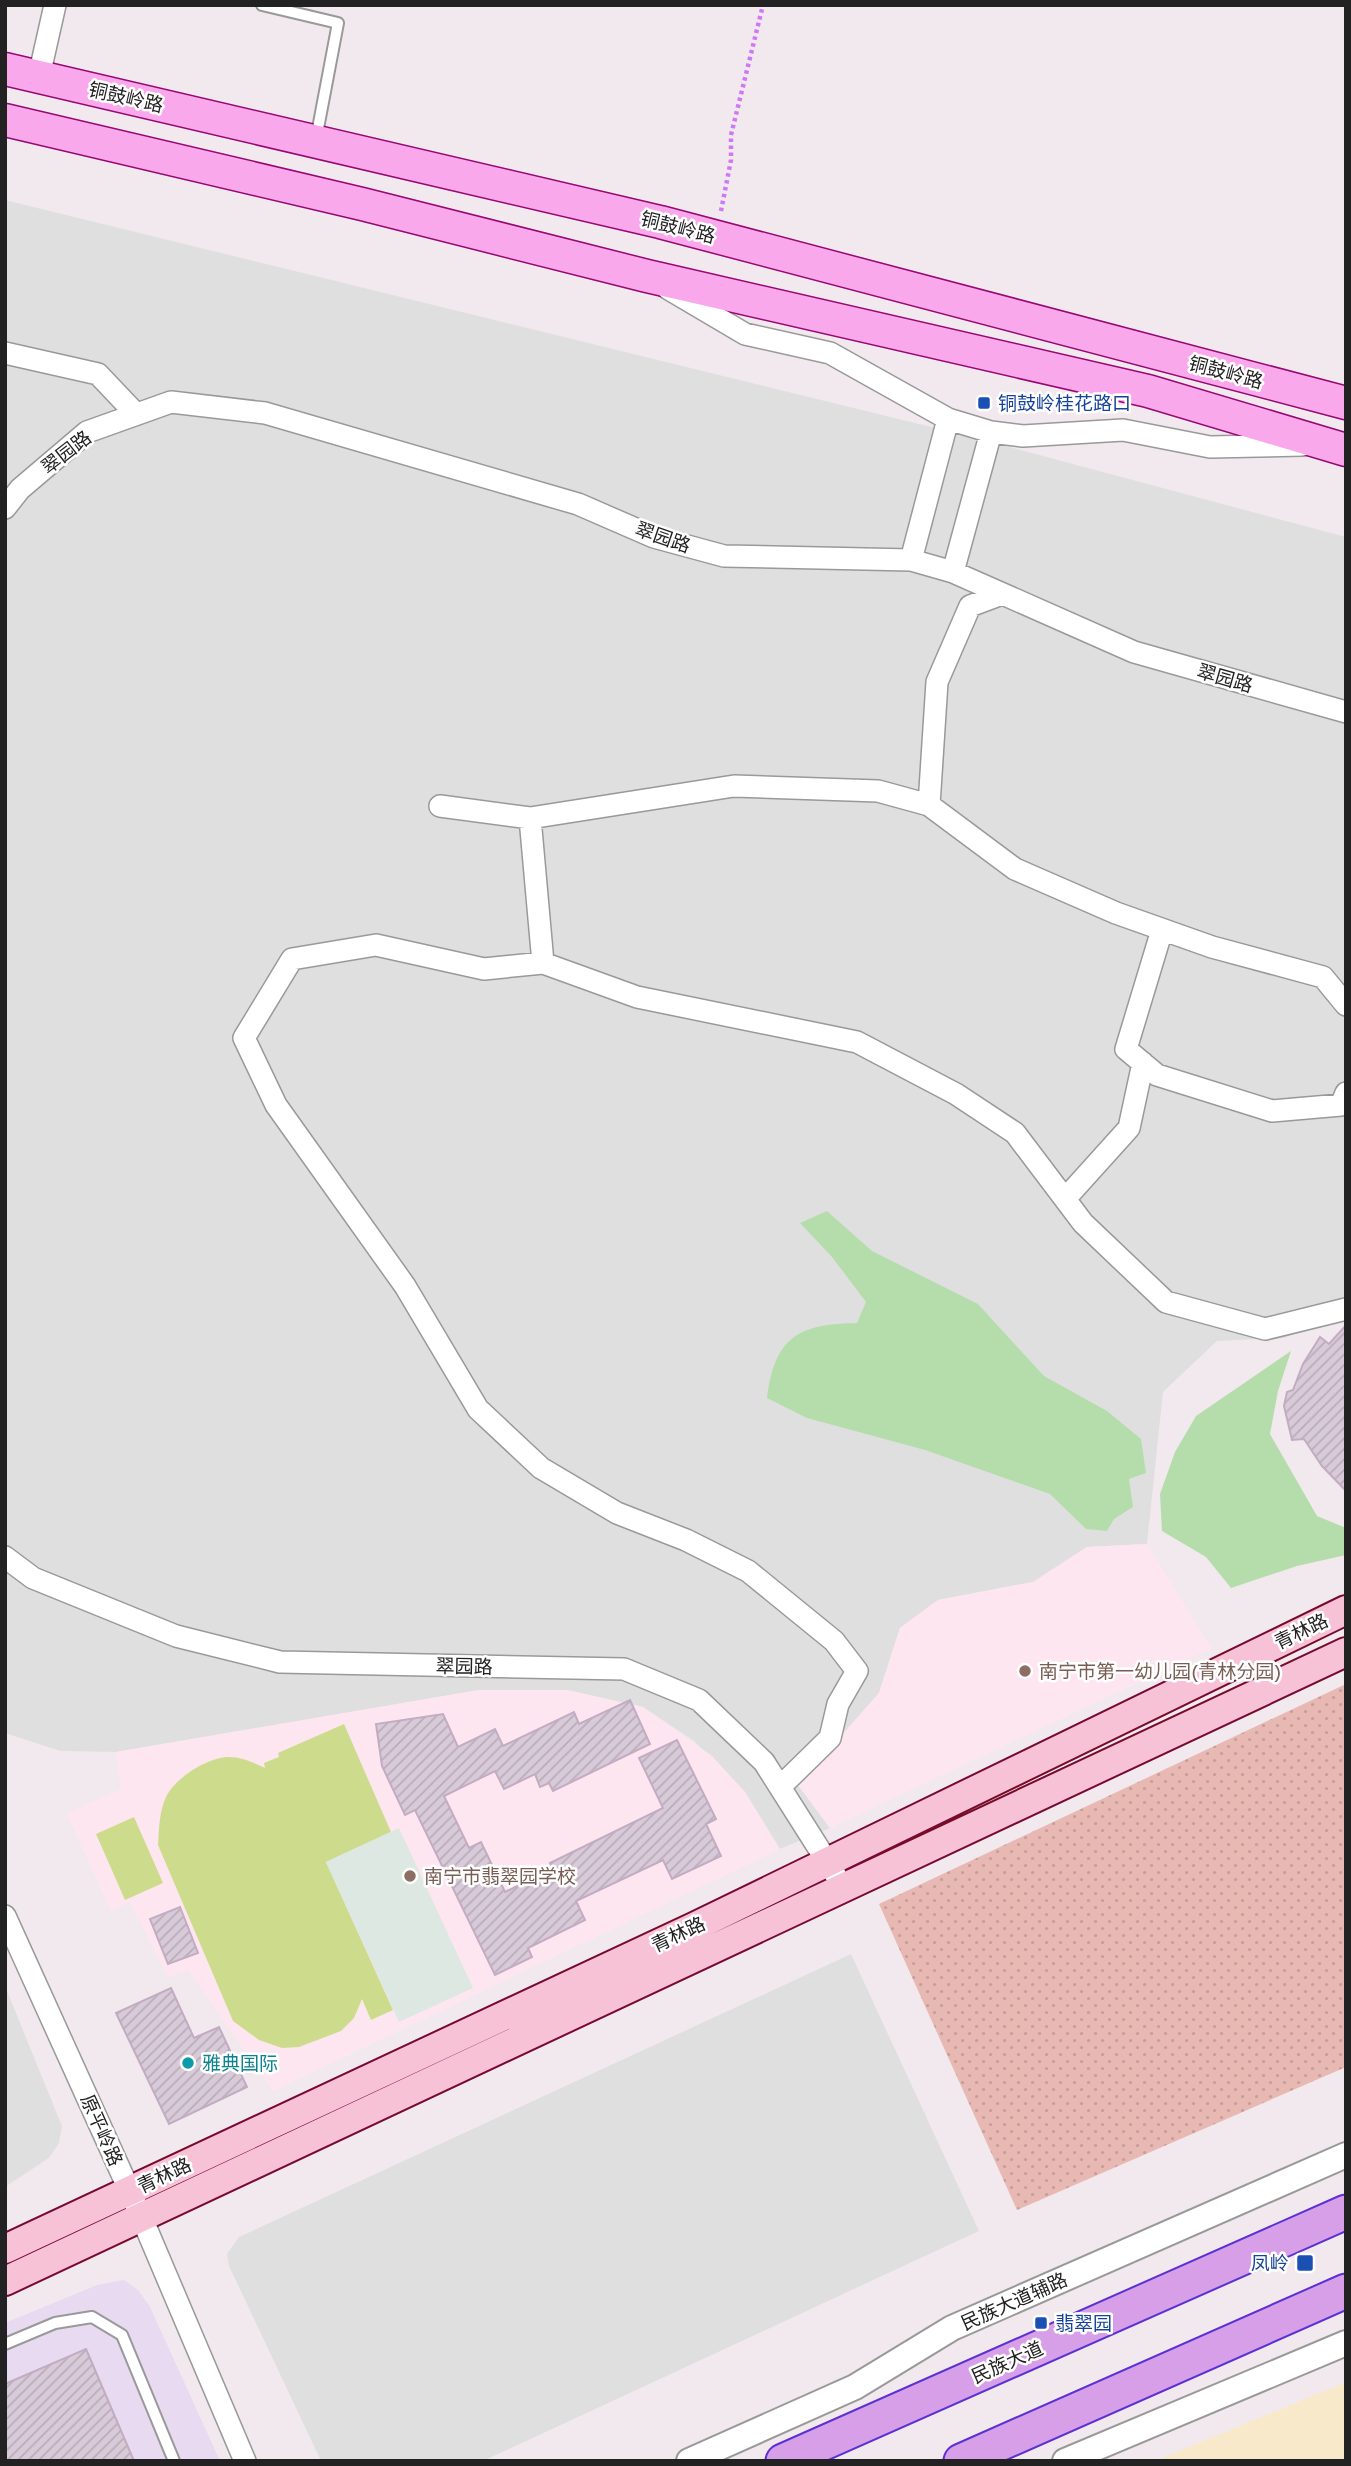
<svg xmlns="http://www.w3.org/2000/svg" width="1351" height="2466" font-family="'Golos Text','Noto Sans SC',sans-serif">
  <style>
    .residential { fill: #e0dfe0 }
    .commercial { fill: #e8daf1 }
    .education { fill: #fee6f0 }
    .grass { fill: url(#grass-dots) }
    .park { fill: #f8e9ca }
    .pitch { fill: #ccdc8c }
    .plaza { fill: #dde8e3 }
    .water { fill: #b5ddac }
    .building { fill: url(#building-hatch); stroke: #c3acc2; stroke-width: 2 }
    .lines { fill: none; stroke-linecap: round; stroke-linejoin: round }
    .service-casing { stroke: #999; stroke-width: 14 }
    .minor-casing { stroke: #999; stroke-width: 24 }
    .tertiary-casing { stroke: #999; stroke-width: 28 }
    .secondary-casing { stroke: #780a2b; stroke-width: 32 }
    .primary-casing { stroke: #990773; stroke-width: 35 }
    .trunk-casing { stroke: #5a32d4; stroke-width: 37 }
    .path { stroke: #ce78f4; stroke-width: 4.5; stroke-dasharray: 3.5 3.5; stroke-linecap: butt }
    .service { stroke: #fff; stroke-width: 10 }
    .minor { stroke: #fff; stroke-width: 21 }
    .tertiary { stroke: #fff; stroke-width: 24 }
    .secondary { stroke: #f7c2d5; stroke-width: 28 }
    .primary { stroke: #f8a8eb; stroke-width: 32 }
    .trunk { stroke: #d79fe8; stroke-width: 33 }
    .transit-dot { fill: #1a4fb4; stroke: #fff; stroke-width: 2.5 }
    .education-dot { fill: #8d6e63; stroke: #fff; stroke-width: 2.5 }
    .culture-dot { fill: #0f9aa8; stroke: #fff; stroke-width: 2.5 }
    .labels { text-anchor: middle; stroke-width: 5; stroke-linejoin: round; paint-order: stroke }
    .street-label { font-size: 19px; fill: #222; stroke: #fff }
    .transit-label { font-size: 19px; fill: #164399; stroke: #fff; text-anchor: start }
    .education-label { font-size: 19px; fill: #785e54; stroke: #fff; text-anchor: start }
    .culture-label { font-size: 19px; fill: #0d838f; stroke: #fff; text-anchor: start }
  </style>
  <defs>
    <pattern id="grass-dots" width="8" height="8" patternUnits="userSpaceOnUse" patternTransform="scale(1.75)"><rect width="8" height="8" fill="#e8b8b3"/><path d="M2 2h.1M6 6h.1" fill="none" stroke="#c79e9a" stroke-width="1.8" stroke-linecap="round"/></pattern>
    <pattern id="building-hatch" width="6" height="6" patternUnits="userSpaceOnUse" patternTransform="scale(1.75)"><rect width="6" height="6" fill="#d8cad8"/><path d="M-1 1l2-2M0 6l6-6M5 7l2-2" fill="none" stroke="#b9adb9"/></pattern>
  </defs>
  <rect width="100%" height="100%" fill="#f2e9ef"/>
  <path class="residential" d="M5 200 968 436 1346 537V1316L1284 1338 1217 1341 1163 1392 1147 1544 1087 1547 1033 1582 938 1600 900 1628 879 1693 798 1785 830 1828 780 1849 745 1792 694 1741 643 1707 567 1690H479L116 1752 60 1751 5 1733Z
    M851 1954 979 2231 483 2461H321L229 2266 227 2254 239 2237Z
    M5 1986 62 2126 59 2143 49 2158 5 2187Z"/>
  <path class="commercial" d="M124 2280 138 2290 150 2307 220 2461H5V2323L97 2285Z"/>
  <path class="education" d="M1147 1544 1211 1648 830 1828 798 1785 879 1693 900 1628 938 1600 1033 1582 1087 1547Z
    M479 1690H567L643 1707 712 1756 745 1792 780 1849 273 2091 188 1970 168 1977 130 1902 111 1911 67 1814 121 1789 116 1752Z"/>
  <path class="grass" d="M1346 1684V2067L1017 2210 879 1904Z"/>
  <path class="park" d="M1346 2382V2461H1155Z"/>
  <path class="pitch" d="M344 1724 391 1832 326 1862 393 2010 371 2020 362 1999 354 2018 341 2031 299 2047 282 2048 259 2040 233 2021 158 1845C159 1829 159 1812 166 1797 175 1778 208 1757 229 1757 242 1757 254 1763 265 1768L264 1763 279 1757 278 1753Z
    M134 1817 163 1883 125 1900 96 1834Z"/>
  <path class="plaza" d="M399 1828 473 1988 399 2022 326 1862Z"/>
  <path class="water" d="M827 1211 872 1251 978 1304 1044 1376 1107 1411 1141 1439 1146 1473 1129 1479 1133 1507 1114 1519 1107 1531 1086 1529 1050 1494 925 1450 807 1418 767 1398C775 1337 798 1324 857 1323L866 1302 832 1257 800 1223Z
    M1291 1351 1278 1391 1270 1434 1317 1516 1346 1528V1555L1297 1566 1231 1588 1206 1557 1162 1531 1160 1494 1175 1452 1196 1416Z"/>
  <path class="building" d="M1346 1325V1491L1322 1466 1304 1439 1292 1440 1284 1406 1287 1392 1293 1390 1303 1364 1320 1337 1329 1344Z
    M630 1700 650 1744 553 1791 549 1783 540 1787 535 1774 504 1789 495 1771 444 1796 469 1848 481 1842 505 1892 553 1869 550 1863 663 1808 639 1758 677 1740 716 1819 706 1824 721 1856 672 1879 663 1860 576 1901 585 1920 528 1948 532 1957 495 1975 415 1810 405 1815 382 1766 376 1724 443 1714 458 1747 495 1729 503 1746 574 1712 579 1724Z
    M180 1907 198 1953 168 1964 150 1919Z
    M171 1988 194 2038 219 2027 247 2087 169 2124 116 2013Z
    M86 2349 134 2461H5V2384Z"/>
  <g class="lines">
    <g class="service-casing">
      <path id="service" d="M262 5 338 23 316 139
        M5 2344 55 2323 92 2317 122 2335 174 2461"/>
    </g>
    <g class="minor-casing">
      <path id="minor" d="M39 76 55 5
        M667 288 745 334 830 353 948 419 991 432 1023 436 1123 430 1210 447 1303 445
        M5 353 98 374 136 414
        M5 508 20 489 87 432 171 402 265 413 578 504 654 537 724 556 911 560 953 572 1134 652 1346 712
        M911 560 948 419
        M953 572 991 432
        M929 805 937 682 970 606 1002 594
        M440 806 530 818
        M1162 930 1126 1049 1157 1075 1272 1111 1341 1105 1346 1093
        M543 963 530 818 734 786 878 791 929 805 1015 869 1116 913 1212 947 1323 977 1346 1005
        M1065 1199 1129 1128 1143 1063
        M5 1557 33 1578 176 1636 280 1662 624 1669 699 1700 764 1762 835 1874
        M780 1787 830 1738 838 1704 857 1671 834 1641 748 1571 686 1540 617 1513 541 1468 478 1409 405 1286 276 1105 244 1038 292 959 376 945 484 969 543 963 637 997 857 1042 956 1094 1015 1133 1083 1223 1166 1302 1265 1329 1346 1309
        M5 1916 141 2216 245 2461"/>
    </g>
    <g class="tertiary-casing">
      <path id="tertiary" d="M689 2461 855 2387 952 2328 1346 2155
        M1065 2461 1346 2343"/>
    </g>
    <g class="secondary-casing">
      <path id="secondary" d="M5 2249 694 1927 1346 1610
        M5 2281 1346 1652"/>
    </g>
    <g class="primary-casing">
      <path id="primary" d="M5 69 660 222 1346 403
        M5 120 362 204 647 276 1148 391 1346 450"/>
    </g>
    <g class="trunk-casing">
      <path id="trunk" d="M783 2461 1346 2212
        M961 2461 1346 2291"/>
    </g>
    <path class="path" d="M721 211 731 160V135L763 5"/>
    <use href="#service" class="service"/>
    <use href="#minor" class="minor"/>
    <use href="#tertiary" class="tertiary"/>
    <use href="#secondary" class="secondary"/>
    <use href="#primary" class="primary"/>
    <use href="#trunk" class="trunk"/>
  </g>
  <g class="transit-dot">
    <rect x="977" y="396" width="14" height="14" rx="3.5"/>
    <rect x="1296" y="2254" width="18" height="18" rx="3.5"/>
    <rect x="1034" y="2316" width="14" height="14" rx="3.5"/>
  </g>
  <g class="education-dot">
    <circle cx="1025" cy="1671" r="7"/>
    <circle cx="410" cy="1876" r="7"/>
  </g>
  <circle class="culture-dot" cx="188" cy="2063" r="7"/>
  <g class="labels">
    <g class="street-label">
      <text transform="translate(126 97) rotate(13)" y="7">铜鼓岭路</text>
      <text transform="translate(678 227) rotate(14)" y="7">铜鼓岭路</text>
      <text transform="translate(1226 372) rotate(15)" y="7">铜鼓岭路</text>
      <text transform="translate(66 452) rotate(-38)" y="7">翠园路</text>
      <text transform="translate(663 537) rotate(19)" y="7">翠园路</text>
      <text transform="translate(1225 678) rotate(16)" y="7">翠园路</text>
      <text transform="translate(1301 1631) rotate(-26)" y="7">青林路</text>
      <text transform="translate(464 1666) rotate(1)" y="7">翠园路</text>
      <text transform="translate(678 1934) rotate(-25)" y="7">青林路</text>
      <text transform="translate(102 2130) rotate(66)" y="7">原平岭路</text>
      <text transform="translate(164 2175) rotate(-25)" y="7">青林路</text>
      <text transform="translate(1014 2301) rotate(-24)" y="7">民族大道辅路</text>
      <text transform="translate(1007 2362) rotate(-24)" y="7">民族大道</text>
    </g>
    <g class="transit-label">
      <text x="998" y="410">铜鼓岭桂花路口</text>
      <text x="1289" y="2270" text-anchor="end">凤岭</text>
      <text x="1055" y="2330">翡翠园</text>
    </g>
    <g class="education-label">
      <text x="1039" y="1678">南宁市第一幼儿园(青林分园)</text>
      <text x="424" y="1883">南宁市翡翠园学校</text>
    </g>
    <g class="culture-label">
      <text x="202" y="2070">雅典国际</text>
    </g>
  </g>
  <rect width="1351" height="2466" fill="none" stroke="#222222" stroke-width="14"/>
</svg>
